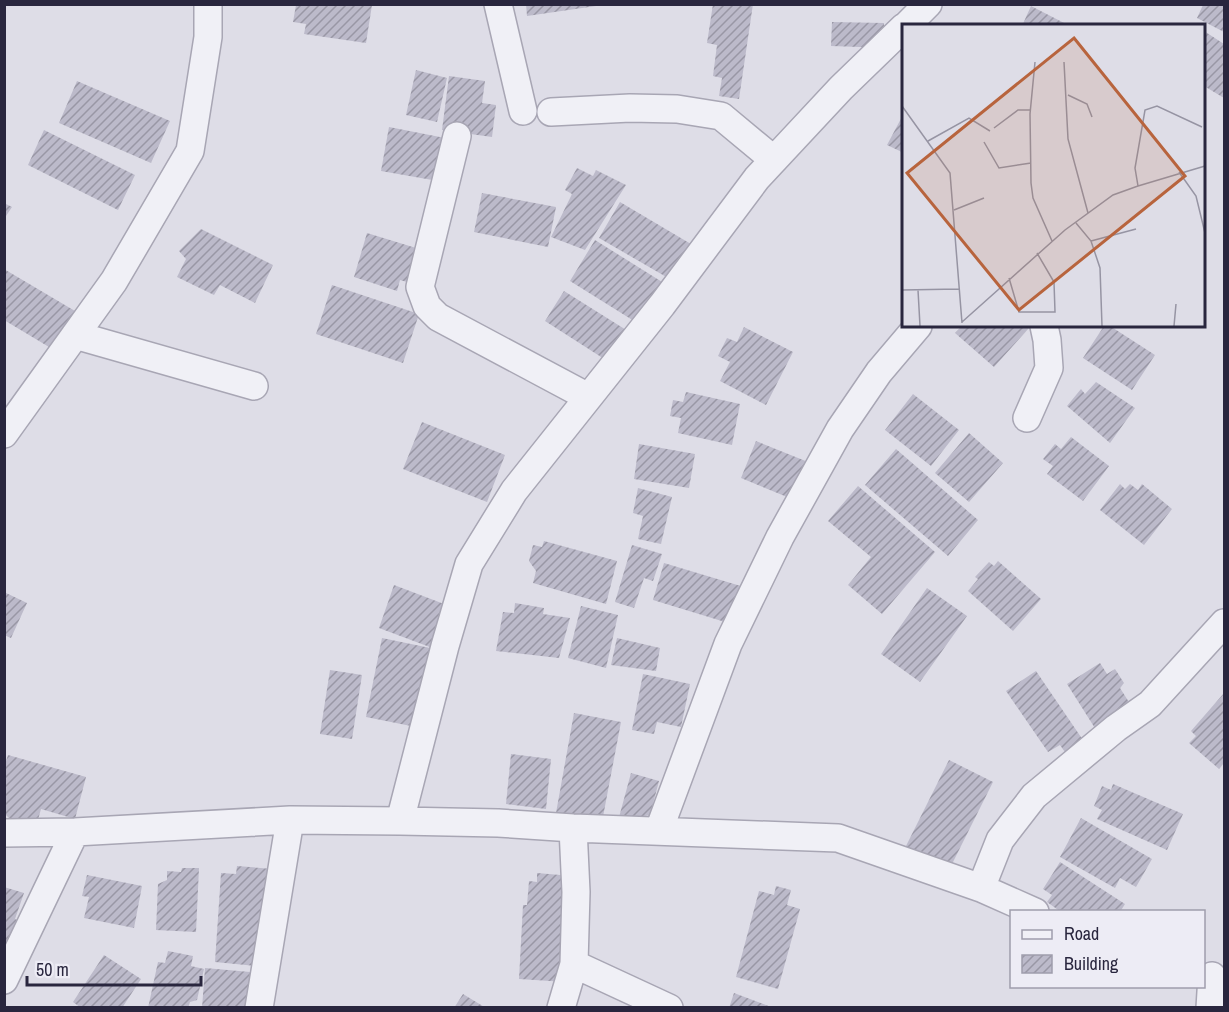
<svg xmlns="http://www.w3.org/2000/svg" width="1229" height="1012" font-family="'Archivo Narrow',sans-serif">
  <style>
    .building { fill: url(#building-hatch) }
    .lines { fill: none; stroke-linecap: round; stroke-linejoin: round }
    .street-casing { stroke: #a8a6b4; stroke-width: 30 }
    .street { stroke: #f0f0f6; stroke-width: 27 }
    .inset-road { fill: none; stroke: #9694a3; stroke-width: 1.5 }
    .view { fill: #b8643d; fill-opacity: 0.15; stroke: #b8643d; stroke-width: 3 }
    .inset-edge { fill: none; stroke: #29263e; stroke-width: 3 }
  </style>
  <defs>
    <pattern id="building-hatch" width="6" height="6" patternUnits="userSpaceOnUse" patternTransform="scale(1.5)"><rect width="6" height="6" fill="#bcbaca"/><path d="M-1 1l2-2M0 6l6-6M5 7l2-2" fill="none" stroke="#9997a5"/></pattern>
  </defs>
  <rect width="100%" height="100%" fill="#dedde7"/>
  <path class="building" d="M526 4H596V6L527 16Z
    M713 4H753L739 99 719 96 722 78 713 76 717 45 707 43Z
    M296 5H372L366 43 304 34 306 24 293 22Z
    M1203 5H1224V32L1197 18Z
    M1031 6 1070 26H1022Z
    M832 22 884 23V28H895L888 48 831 46Z
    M1204 31 1224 44V98L1204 86Z
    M416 70 447 78 437 122 406 115Z
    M449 76 485 81 482 103 496 105 492 137 442 130Z
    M77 81 170 121 151 163 59 123Z
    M904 113V153L887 145Z
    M389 127 445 138 438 181 381 171Z
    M44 130 135 175 118 210 28 165Z
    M577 168 593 176 596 170 626 185 585 250 551 237 572 194 565 190Z
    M482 193 556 207 548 247 474 232Z
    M620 202 696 247 675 282 599 238Z
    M4 203 12 207 4 219Z
    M201 229 273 265 255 303 220 285 214 295 177 277 186 259 179 251Z
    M367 233 416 248 408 273 416 276 414 284 400 280 397 291 354 277Z
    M595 240 667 285 642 326 570 281Z
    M4 269 75 311 54 350 4 320Z
    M332 285 419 314 403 363 316 334Z
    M564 291 631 333 612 364 545 321Z
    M962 326H1027L1029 328 994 367 955 333Z
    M1104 326H1110L1155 355 1132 390 1083 358Z
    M744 327 793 352 766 405 720 381 730 362 718 356 727 338 737 342Z
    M1096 382 1135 408 1110 443 1067 406 1081 389 1085 394Z
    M686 392 740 404 732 445 678 433 681 418 670 416 673 400 683 402Z
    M913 394 959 430 931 466 885 430Z
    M422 422 505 455 487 502 403 469Z
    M969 433 1003 463 969 502 935 473Z
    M1071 437 1109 466 1083 501 1047 474 1053 466 1043 459 1055 444 1061 449Z
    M756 441 808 462 792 499 741 478Z
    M639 444 695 454 689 488 634 479Z
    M896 449 978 520 948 556 865 485Z
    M1120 484 1125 489 1130 484 1138 490 1142 484 1172 509 1144 545 1100 510Z
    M858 486 935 552 882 614 848 585 871 557 828 521Z
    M638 488 672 497 661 544 638 539 643 516 633 513Z
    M544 541 617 561 606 604 533 583 536 571 529 561 533 545 542 547Z
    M632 545 662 554 653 581 644 578 634 608 615 602Z
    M998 561 1041 599 1013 631 968 591 978 579 975 577 989 562 994 566Z
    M664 563 744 587 736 615 727 613 725 622 653 600Z
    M394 585 452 607 432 668 425 667 419 700 436 731 366 717 382 638 435 649 379 628Z
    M927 588 967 616 920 682 881 654Z
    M4 592 27 603 11 638 4 635Z
    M515 603 544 608 543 614 570 618 559 658 496 651 503 612 514 613Z
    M581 606 618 615 606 668 568 658Z
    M617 638 660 648 656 671 611 665Z
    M1100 663 1107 674 1115 669 1124 683 1120 688 1134 710 1098 733 1067 684Z
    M330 670 362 675 352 739 320 734Z
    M1036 671 1085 743 1067 755 1060 745 1048 752 1006 691Z
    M643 674 690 684 681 727 657 722 654 734 632 730Z
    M1224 693V763L1219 769 1189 743 1196 736 1191 731Z
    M574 713 621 722 602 822 556 813Z
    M511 754 551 759 546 809 506 804Z
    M8 755 86 777 75 819 41 809 36 827 10 819 4 813V767Z
    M949 760 993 782 949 870 905 848Z
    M631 773 659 781 650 815 618 821Z
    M1113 784 1183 814 1167 850 1097 819 1102 810 1094 806 1102 786 1111 790Z
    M1081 818 1152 859 1136 887 1120 878 1115 888 1060 857Z
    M1060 862 1125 904 1120 912H1061L1047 902 1052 895 1043 889Z
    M237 866 273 869 266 967 215 962 221 873 236 874Z
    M182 868H199L196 932 156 930 158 884 167 880V871L181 872Z
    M537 873 572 876 566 982 519 979 523 905H527L529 881 537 882Z
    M87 875 142 886 134 928 84 918 89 897 82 896Z
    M776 886 791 890 787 905 800 909 778 989 736 977 759 891 774 895Z
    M4 887 24 893 15 919 22 922 4 950Z
    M168 951 193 956 191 966 204 969 197 1000 190 1002 188 1008H148L158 962 165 963Z
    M104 955 141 979 122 1008H81L73 1002Z
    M205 968 250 972 248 1008H202Z
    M734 993 771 1007V1008H729Z
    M463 994 486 1008H454Z"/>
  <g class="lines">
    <g class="street-casing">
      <path id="street" d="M498 4 523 111
        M906 26 928 4
        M551 112 630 108 677 109 721 116 774 160
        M457 136 420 287 427 306 438 317 588 397
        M75 335 254 386
        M1027 418 1049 368 1047 340 1044 326
        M4 434 114 281 190 151 208 37V4
        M400 821 445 646 469 564 514 491 662 305 757 178 841 88 904 27
        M659 830 728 644 780 537 840 429 879 372 918 326
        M4 833 75 832 290 820 400 821 498 823 573 828 838 838 981 888 1000 840 1034 796 1116 728 1150 704 1224 623
        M981 888 1035 912
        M574 964 669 1008
        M4 980 75 832
        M259 1008 290 820
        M561 1008 574 964 576 892 573 828
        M1210 1008 1212 976"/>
    </g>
    <use href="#street" class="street"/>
  </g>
  <g transform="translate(902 24)">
    <rect width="303" height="303" fill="#dedde7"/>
    <path class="inset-road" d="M133 38 128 90 129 159 131 174 150 217M162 38 166 115 186 189M166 71 185 80 190 93M0 82 48 149 60 299M92 104 116 86H128M26 117 67 94 88 107M82 118 97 144 129 139M277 148 294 172 303 209M236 162 303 142M52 186 82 174M174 199 189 217 198 244 200 302M189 217 234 205M107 254 117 288H153L152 258 135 229M0 266 57 265M16 266 18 302M60 298 163 206 211 171 236 162 233 144 243 86 255 82 300 103M272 302 274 280"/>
    <path class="view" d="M172 14 283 152 117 286 5 149Z"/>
    <rect width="303" height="303" class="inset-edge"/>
  </g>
  <rect width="1229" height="1012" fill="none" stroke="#29263e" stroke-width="12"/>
  <rect x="1010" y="910" width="195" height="78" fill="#edecf5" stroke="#9f9dac" stroke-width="1.5"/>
  <rect x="1022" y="930" width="30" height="9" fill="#f0f0f6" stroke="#9f9dac" stroke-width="1.5"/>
  <text x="1064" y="940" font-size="18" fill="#29263e">Road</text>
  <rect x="1022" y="955" width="30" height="18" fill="url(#building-hatch)" stroke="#9f9dac" stroke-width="1.5"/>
  <text x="1064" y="970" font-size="18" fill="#29263e">Building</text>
  <path d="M27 976v9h174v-9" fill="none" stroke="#29263e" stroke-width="3"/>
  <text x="36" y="976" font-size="18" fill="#29263e" stroke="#edecf5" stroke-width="4.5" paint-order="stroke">50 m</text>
</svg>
